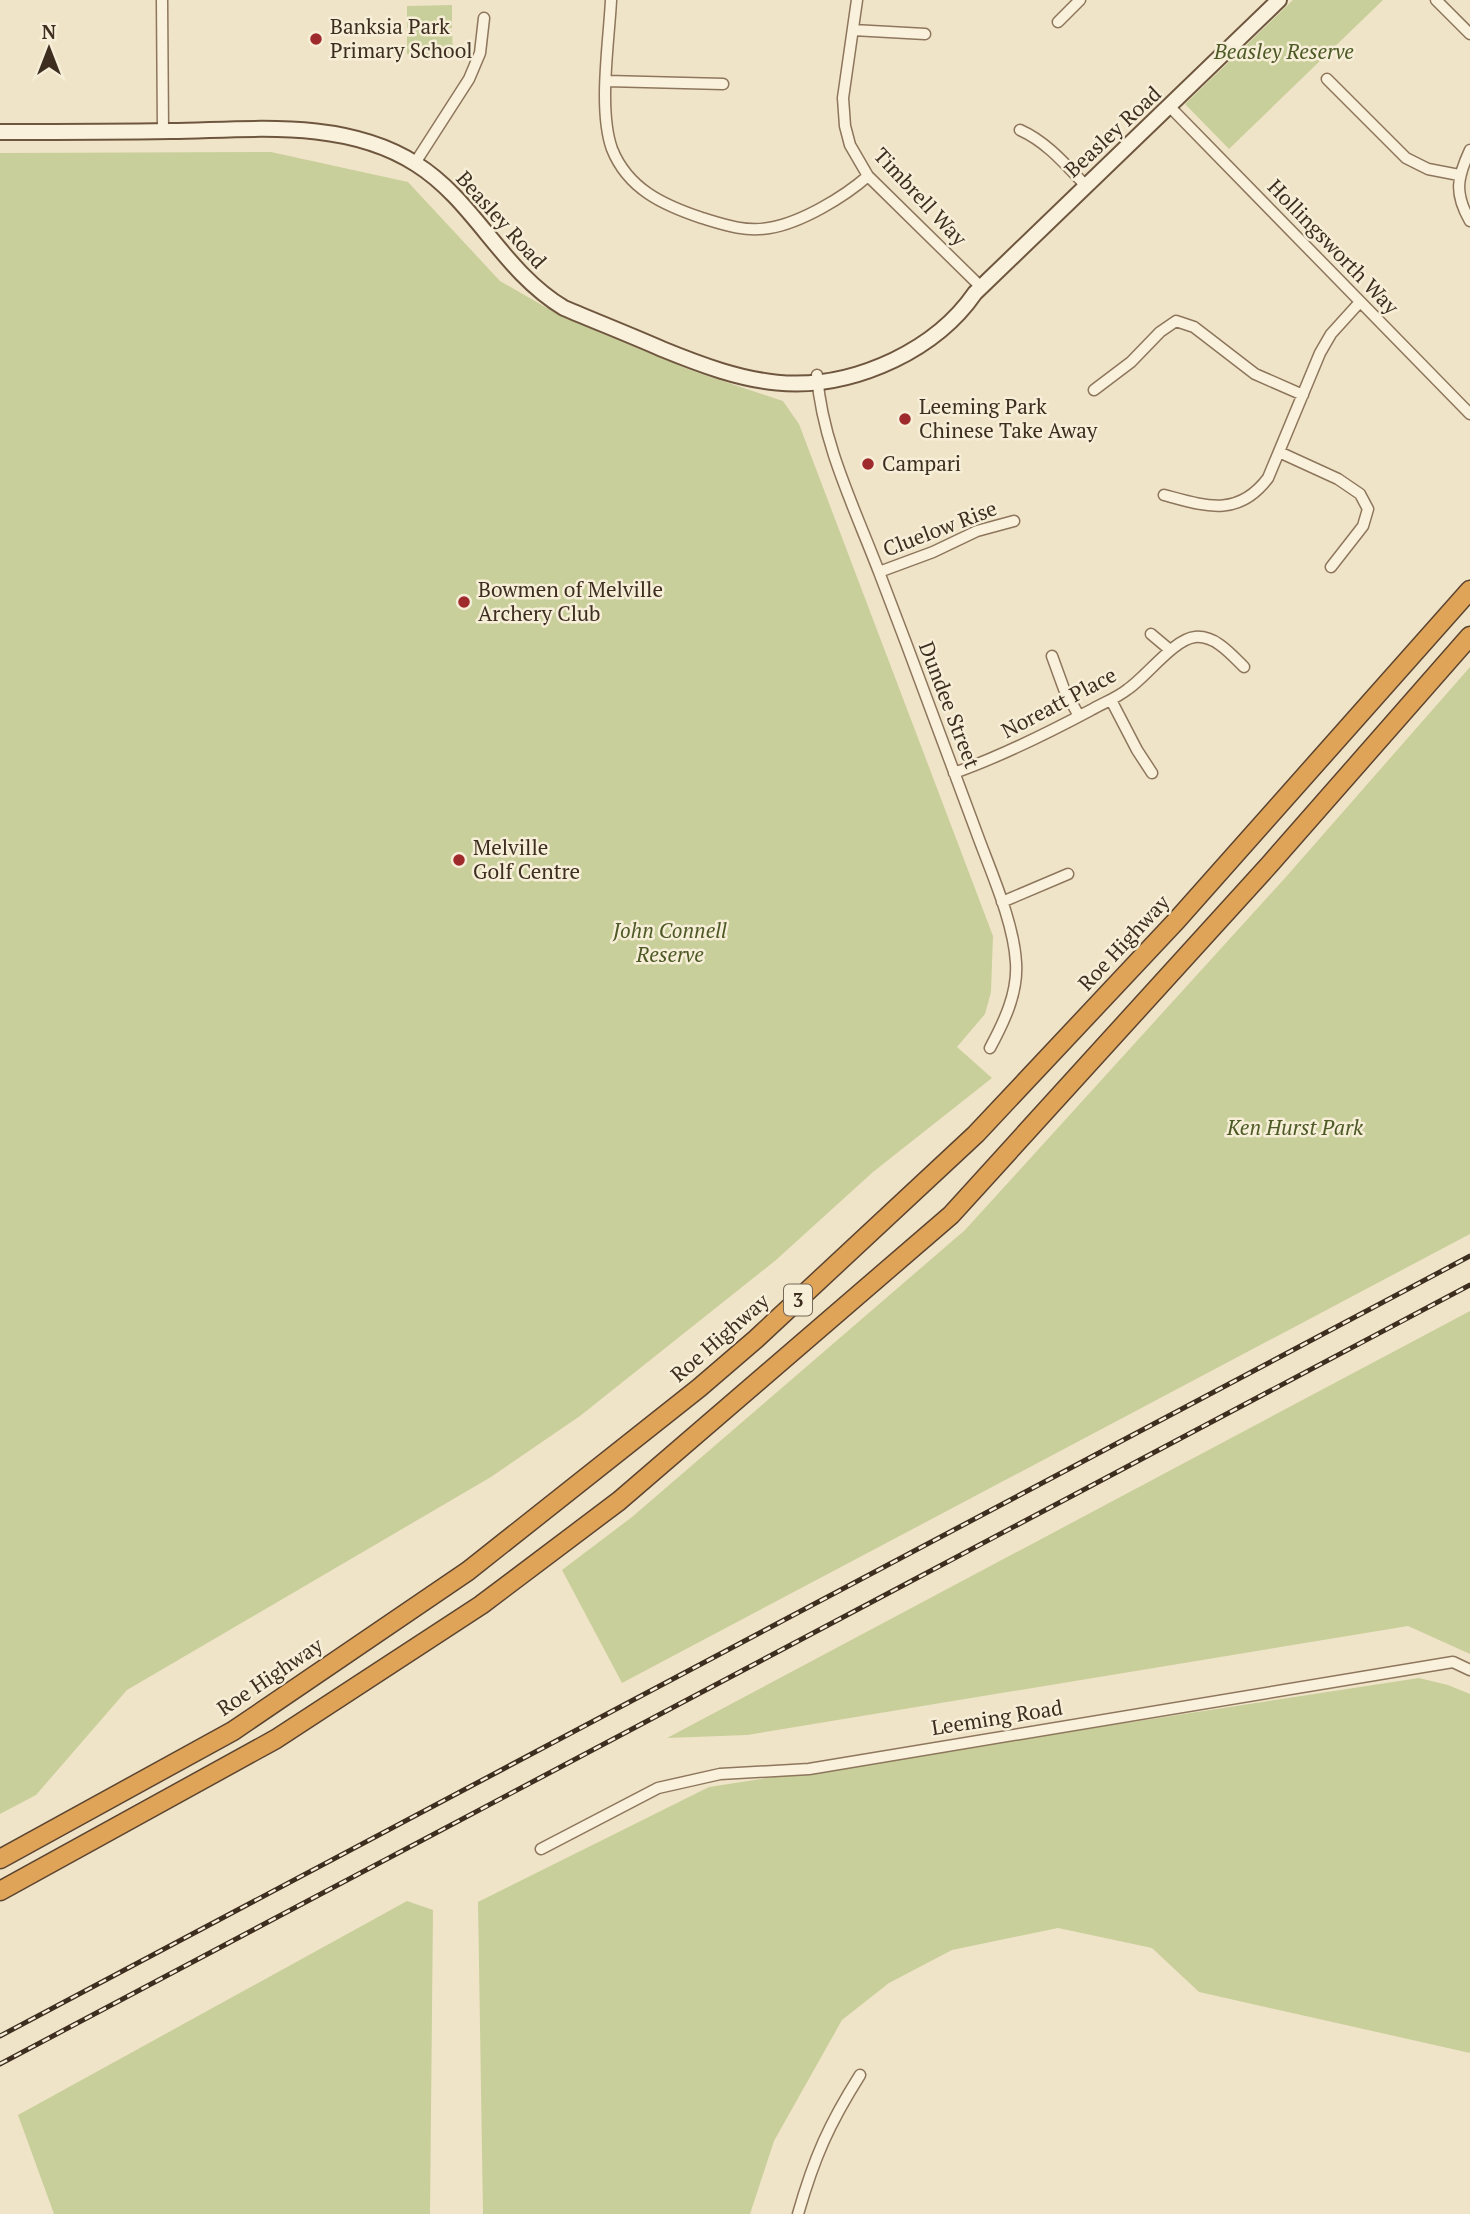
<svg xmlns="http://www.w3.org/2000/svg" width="1470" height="2214" font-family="'PT Serif',serif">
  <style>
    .green { fill: #c9cf9b }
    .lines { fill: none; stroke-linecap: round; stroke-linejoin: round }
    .street-casing { stroke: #8d765c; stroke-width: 13 }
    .secondary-casing { stroke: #6f573f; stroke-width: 18 }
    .highway-casing { stroke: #5b4430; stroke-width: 21 }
    .street { stroke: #faf1dc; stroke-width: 10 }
    .secondary { stroke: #faf1dc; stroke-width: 14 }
    .highway { stroke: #e0a458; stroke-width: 18 }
    .rail-casing { stroke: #3d2e20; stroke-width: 5 }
    .rail { stroke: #f7eed8; stroke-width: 2.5; stroke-dasharray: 8; stroke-linecap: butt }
    .poi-dot { fill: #9e2a2b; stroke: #f7eed8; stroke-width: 2.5 }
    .labels { text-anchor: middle; stroke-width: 5; stroke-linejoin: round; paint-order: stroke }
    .shield { fill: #f7eed8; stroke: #756857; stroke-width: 2 }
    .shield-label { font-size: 19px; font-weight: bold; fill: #3d2e20 }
    .poi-label { font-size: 21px; fill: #3d2e20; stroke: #f7eed8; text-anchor: start }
    .park-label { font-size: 21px; font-style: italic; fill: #4d5a26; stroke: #f7eed8 }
    .street-label { font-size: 21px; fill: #3d2e20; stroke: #f7eed8 }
  </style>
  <rect width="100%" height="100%" fill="#f0e4c8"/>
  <path class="green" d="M1293 0H1383L1229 149 1185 104Z
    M452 5V28H448L449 31H452L453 54H407V32L411 31V28H407V6Z
    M271 152 408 182 500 281 561 316 690 370 783 401 799 424 993 936 991 992 985 1014 957 1047 992 1078 873 1172 776 1260 580 1416 491 1477 127 1690 36 1795 0 1814V153Z
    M1470 667V1234L622 1683 562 1570 632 1517 965 1230 1285 878Z
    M1470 1311V1654L1408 1626 747 1735 667 1738Z
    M1419 1678 1448 1685 1470 1694V2053L1199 1992 1152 1948 1058 1928 952 1950 889 1983 842 2020 774 2141 750 2214H483L478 1902 709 1787Z
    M407 1901 433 1910 430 2214H54L18 2115Z"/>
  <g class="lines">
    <g class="street-casing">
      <path id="street" d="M162 0 163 131
        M611 0C609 42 598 110 612 149 628 189 663 205 702 218 725 225 745 232 769 228 801 223 844 197 868 176
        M857 0 843 98 845 126 850 145 868 176 981 287
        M1436 0 1470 34
        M1058 22 1080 0
        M853 30 925 34
        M1327 79 1406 158 1428 169 1459 175
        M607 81 723 84
        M1170 107 1470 414
        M1020 130C1047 142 1066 165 1086 186
        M1470 150C1457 178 1454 193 1470 221
        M415 163 469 79 480 53 484 18
        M817 375C822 443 855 509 879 572 912 658 944 744 976 831 990 870 1014 922 1016 963 1018 993 1004 1022 990 1048
        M1094 390 1131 362 1160 332 1176 321 1194 327 1255 374 1303 395
        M1279 452 1338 479 1360 494 1368 509 1363 526 1331 567
        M1164 495C1205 506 1238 518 1268 478L1320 353 1331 334 1360 302
        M879 572 933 552 977 531 1014 521
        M1151 634 1170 650
        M1052 656 1064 689 1079 716
        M1111 700 1137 750 1152 773
        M954 773C1002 756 1046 734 1091 710 1103 703 1117 698 1128 689 1147 676 1174 639 1195 637 1215 635 1231 654 1244 667
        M1002 902 1068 874
        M541 1849 658 1788 720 1774 809 1769 1453 1662 1470 1670
        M798 2214C814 2158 829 2124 860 2075"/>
    </g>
    <g class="secondary-casing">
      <path id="secondary" d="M0 132C57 132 114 132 171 131 251 130 344 118 416 164 475 201 502 271 564 308 597 322 630 335 662 349 745 383 808 401 894 360 925 345 955 322 975 293L1279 0"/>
    </g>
    <g class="highway-casing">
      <path id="highway" d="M0 1859 233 1731 468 1571 699 1388 756 1339 976 1134 1177 920 1470 590
        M0 1891 276 1739 481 1605 619 1501 951 1215 1270 864 1470 636"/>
    </g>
    <use href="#street" class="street"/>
    <use href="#secondary" class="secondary"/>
    <use href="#highway" class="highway"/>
    <g class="rail-casing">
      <path id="rail" d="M0 2036 1470 1256
        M0 2064 1470 1285"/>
    </g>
    <use href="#rail" class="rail"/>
  </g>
  <g class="poi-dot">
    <circle cx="316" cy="39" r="7"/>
    <circle cx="905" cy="419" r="7"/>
    <circle cx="868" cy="464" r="7"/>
    <circle cx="464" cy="602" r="7"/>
    <circle cx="459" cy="860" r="7"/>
  </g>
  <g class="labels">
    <rect class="shield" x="784" y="1284.5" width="28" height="31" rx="5"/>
    <g class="shield-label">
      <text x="798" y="1307">3</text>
    </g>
    <g class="poi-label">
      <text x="330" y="34">Banksia Park<tspan x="330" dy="24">Primary School</tspan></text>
      <text x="919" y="414">Leeming Park<tspan x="919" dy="24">Chinese Take Away</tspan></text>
      <text x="882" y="471">Campari</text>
      <text x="478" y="597">Bowmen of Melville<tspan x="478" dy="24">Archery Club</tspan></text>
      <text x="473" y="855">Melville<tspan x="473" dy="24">Golf Centre</tspan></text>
    </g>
    <g class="park-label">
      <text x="1284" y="59">Beasley Reserve</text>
      <text x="670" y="938">John Connell<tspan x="670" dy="24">Reserve</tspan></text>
      <text x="1295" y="1135">Ken Hurst Park</text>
    </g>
    <g class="street-label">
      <text transform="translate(1113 132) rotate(-43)" y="7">Beasley Road</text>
      <text transform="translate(920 197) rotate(47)" y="7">Timbrell Way</text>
      <text transform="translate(501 220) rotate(48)" y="7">Beasley Road</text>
      <text transform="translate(1333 247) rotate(46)" y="7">Hollingsworth Way</text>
      <text transform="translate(940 529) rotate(-21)" y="7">Cluelow Rise</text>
      <text transform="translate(1059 703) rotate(-28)" y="7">Noreatt Place</text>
      <text transform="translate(949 705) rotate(69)" y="7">Dundee Street</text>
      <text transform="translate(1124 943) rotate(-47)" y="7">Roe Highway</text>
      <text transform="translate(720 1338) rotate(-41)" y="7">Roe Highway</text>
      <text transform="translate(270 1677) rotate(-34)" y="7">Roe Highway</text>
      <text transform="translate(997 1718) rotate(-9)" y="7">Leeming Road</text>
    </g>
  </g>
  <g transform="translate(49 49)" stroke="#f7eed8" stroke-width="5" paint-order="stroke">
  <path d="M0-5L12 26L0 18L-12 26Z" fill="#3d2e20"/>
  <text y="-10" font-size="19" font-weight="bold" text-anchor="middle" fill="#3d2e20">N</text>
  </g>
</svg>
